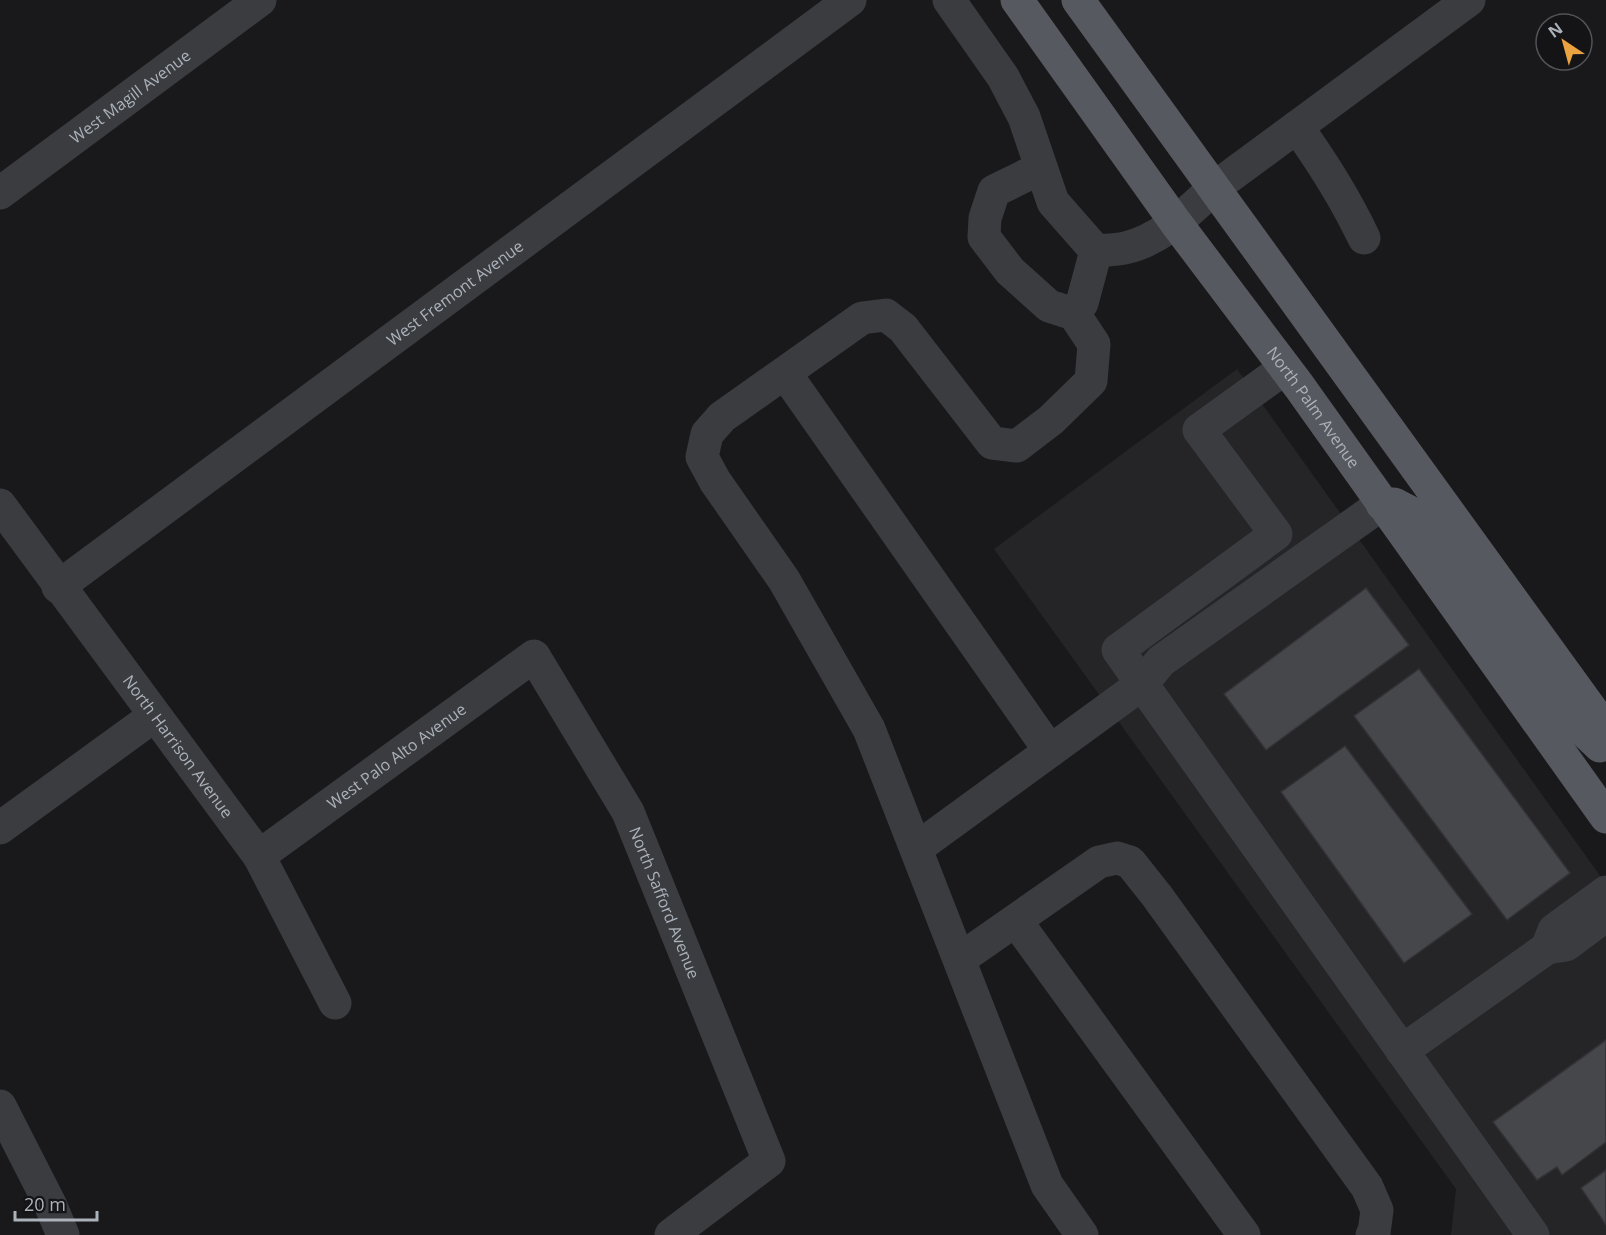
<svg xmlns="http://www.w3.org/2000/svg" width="1606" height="1235" font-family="'Open Sans',sans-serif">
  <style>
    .built { fill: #252528 }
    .building { fill: #46474b; stroke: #333337; stroke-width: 1.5 }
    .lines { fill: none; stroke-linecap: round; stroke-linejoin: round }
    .minor { stroke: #3a3c40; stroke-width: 33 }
    .major { stroke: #56595f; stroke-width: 33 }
    .labels { text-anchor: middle; stroke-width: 6; stroke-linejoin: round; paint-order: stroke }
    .street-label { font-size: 16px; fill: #acb2ba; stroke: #141416 }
  </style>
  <rect width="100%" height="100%" fill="#19191b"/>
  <path class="built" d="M1237 369 1606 884V1235H1451L1456 1189 994 549Z"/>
  <path class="building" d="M1366 588 1409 645 1266 750 1224 694Z
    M1419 669 1570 873 1507 920 1354 716Z
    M1345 746 1472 914 1404 963 1281 792Z
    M1606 1040V1142L1562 1175 1557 1167 1537 1180 1493 1122Z
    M1606 1170V1225L1581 1188Z"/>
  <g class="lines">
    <g class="minor">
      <path d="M949 0 1003 77 1024 117 1053 202 1096 251C1106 250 1116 250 1125 248 1161 240 1188 212 1214 188L1469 0"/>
      <path d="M1297 127C1323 163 1345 198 1364 238"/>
      <path d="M1041 168 994 191 985 218 984 237 1010 271 1049 306 1074 314 1082 303 1096 251"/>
      <path id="s1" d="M0 193 260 0"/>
      <path d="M1074 314 1094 344 1091 381 1051 420 1017 446 992 443 903 328 886 315 862 318 722 417 707 434 702 457 715 481 784 580 869 729 1047 1185 1082 1235"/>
      <path d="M1285 368 1199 430 1276 534 1118 650 1533 1235"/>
      <path d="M785 373 1050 751"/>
      <path id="s2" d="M0 505 259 856 335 1003"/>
      <path id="s3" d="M58 587 850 0"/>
      <path d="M0 828 154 716"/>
      <path d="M917 848 1142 684 1161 661 1382 504"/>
      <path id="s4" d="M259 856 534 656 628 812 769 1161 671 1235"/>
      <path d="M1606 892 1554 930 1547 948 1566 945 1606 915"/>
      <path d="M1016 921 1244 1235"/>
      <path d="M960 959 1099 862 1117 858 1130 862 1157 896 1367 1187 1377 1210 1374 1233 1372 1235"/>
      <path d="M1402 1051 1547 948"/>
      <path d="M0 1106 50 1204 63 1235"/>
    </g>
    <g class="major">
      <path id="s5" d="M1017 0 1176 223 1299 386 1606 817"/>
      <path d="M1078 0 1606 730"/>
      <path d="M1382 504H1394L1419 517 1566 714 1600 746"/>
    </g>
  </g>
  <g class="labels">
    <g class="street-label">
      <text dy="6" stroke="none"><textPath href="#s1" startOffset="162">West Magill Avenue</textPath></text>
      <text dy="6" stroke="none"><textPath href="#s3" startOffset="494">West Fremont Avenue</textPath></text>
      <text dy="6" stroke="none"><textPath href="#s5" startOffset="504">North Palm Avenue</textPath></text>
      <text dy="6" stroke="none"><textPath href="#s2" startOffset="300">North Harrison Avenue</textPath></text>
      <text dy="6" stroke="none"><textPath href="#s4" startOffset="170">West Palo Alto Avenue</textPath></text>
      <text dy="6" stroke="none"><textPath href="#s4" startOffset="620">North Safford Avenue</textPath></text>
    </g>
  </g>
  <g transform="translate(1564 42) rotate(324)"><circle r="28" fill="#141416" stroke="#515358" stroke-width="1.5"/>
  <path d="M0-4.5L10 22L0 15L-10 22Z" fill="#eba341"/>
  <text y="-9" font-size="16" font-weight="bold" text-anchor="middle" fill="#acb2ba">N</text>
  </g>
  <path d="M15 1211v9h82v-9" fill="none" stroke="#acb2ba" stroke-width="3"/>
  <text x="24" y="1211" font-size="18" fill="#acb2ba" stroke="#141416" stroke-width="4.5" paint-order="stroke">20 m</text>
</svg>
